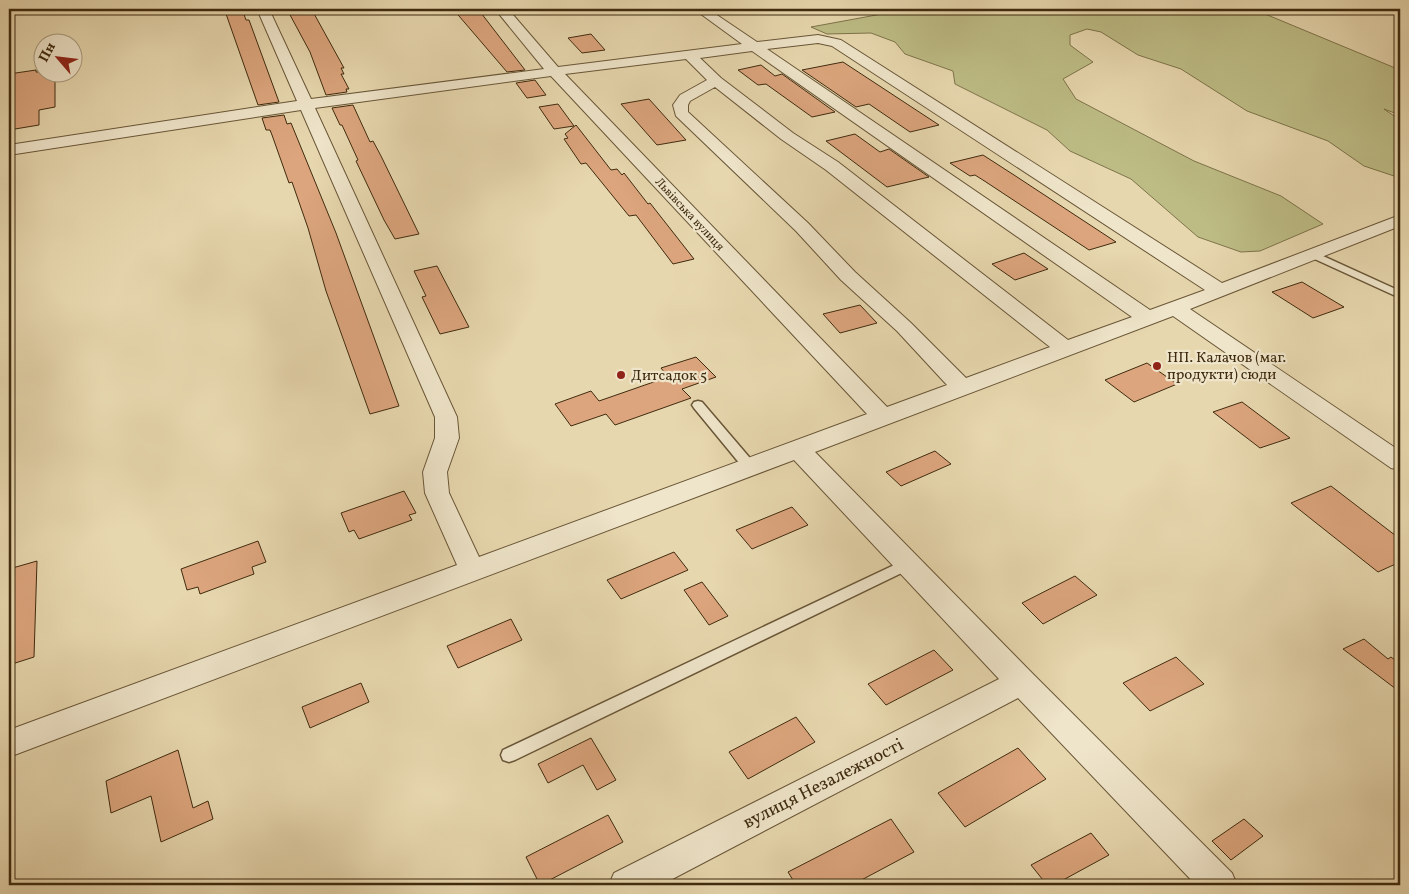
<svg xmlns="http://www.w3.org/2000/svg" width="1409" height="894" font-family="Vollkorn,serif">
  <style>
    .green { fill: #bdbc85; stroke: #7e744a }
    .building { fill: #dca57d; stroke: #3f2b0f }
    .lines { fill: none; stroke-linecap: round; stroke-linejoin: round }
    .service-casing { stroke: #695637; stroke-width: 3 }
    .minor-casing { stroke: #695637; stroke-width: 2 }
    .service { fill: #efe5ca; fill-rule: evenodd }
    .minor { fill: #efe5ca; fill-rule: evenodd }
    .poi-dot { fill: #8f2418; stroke: #efe5ca; stroke-width: 2 }
    .labels { text-anchor: middle; stroke-width: 4.5; stroke-linejoin: round; paint-order: stroke }
    .far-street-label { font-size: 12px; fill: #3f2b0f; stroke: #efe5ca }
    .poi-label { font-size: 15px; fill: #3f2b0f; stroke: #efe5ca; text-anchor: start }
    .near-street-label { font-size: 18px; fill: #3f2b0f; stroke: #efe5ca }
  </style>
  <rect width="100%" height="100%" fill="#e7d7ae"/>
  <filter id="stains"><feTurbulence type="fractalNoise" baseFrequency=".004" numOctaves="4"/><feColorMatrix values="0 0 0 0 .2 0 0 0 0 .09 0 0 0 0 .02 0 0 0 .5 -.17"/></filter>
  <radialGradient id="worn" r=".72"><stop offset=".6" stop-color="#630" stop-opacity="0"/><stop offset="1" stop-color="#630" stop-opacity=".3"/></radialGradient>
  <path class="green" d="M909 9H1253L1400 70V115L1384 109 1400 120V178L1364 166 1328 141 1247 111 1181 69 1138 55 1101 32 1087 29 1070 35V45L1093 62 1063 79 1076 99 1194 161 1281 196 1323 224 1260 251 1241 252 1198 237 1131 179 1070 151 1047 130 955 84 953 71 905 54 895 42 871 33 827 34 811 27Z"/>
  <path class="building" d="M242 9 246 20H249L279 102 258 105 225 11Z
    M453 9H478L525 70 507 72Z
    M312 10 344 68H341L344 74H341L349 89H346L347 92 326 95 310 52 289 13Z
    M591 34 605 50 582 53 568 38Z
    M843 62 939 125 910 132 869 104 856 107 802 70Z
    M761 65 775 76 782 74 835 112 812 117 766 84 758 85 738 70Z
    M36 70V72H55V107L39 110V125L9 130V74Z
    M535 80 546 95 527 98 516 83Z
    M649 99 686 140 657 145 621 104Z
    M558 104 574 126 554 129 539 107Z
    M353 105 370 142 373 141 381 156 419 234 395 239 384 220 356 161 358 160 342 125H340L332 108Z
    M284 115 287 124 291 123 336 233 399 406 370 414 326 291 308 228 292 182 289 183 272 135 270 130H266L262 118Z
    M576 125 611 170 617 169 622 175 624 173 648 204 650 203 694 259 673 264 636 215 629 216 586 163 581 164 564 139 568 138 565 134Z
    M855 134 880 152 889 149 929 177 887 187 826 141Z
    M983 155 1014 175 1116 242 1089 250 986 182 975 175 970 176 950 163Z
    M1024 253 1048 269 1015 280 992 264Z
    M437 266 469 327 440 334 422 297 426 296 414 271Z
    M1302 282 1344 307 1313 318 1272 292Z
    M860 305 877 323 840 333 823 314Z
    M696 357 716 377 682 389 691 398 615 425 606 414 571 426 555 404 591 391 599 401 668 377 661 368Z
    M1147 363 1177 384 1134 402 1105 380Z
    M1242 402 1290 438 1260 448 1213 412Z
    M935 451 951 464 901 486 886 472Z
    M1331 486 1400 539V562L1378 572 1291 503Z
    M404 491 416 513 409 515 412 520 359 539 354 530 349 532 341 513Z
    M792 507 808 525 752 549 736 530Z
    M258 541 266 562 252 567 254 574 200 594 198 587 187 590 181 569Z
    M674 552 688 570 621 599 607 580Z
    M37 561 34 657 9 665V569Z
    M1075 576 1097 595 1043 624 1022 603Z
    M702 582 728 616 709 625 684 590Z
    M511 619 522 640 458 668 447 646Z
    M1364 639 1388 659 1391 657 1400 664V692L1343 649Z
    M934 650 953 670 886 705 868 684Z
    M1176 657 1204 684 1150 711 1123 683Z
    M361 683 369 702 310 728 302 707Z
    M796 717 815 742 748 779 729 752Z
    M591 738 616 780 597 790 583 765 548 783 538 764Z
    M1018 748 1046 779 965 827 938 793Z
    M178 750 193 808 208 801 213 819 161 842 151 796 111 813 106 781Z
    M608 815 623 842 540 885 526 857Z
    M891 819 914 852 852 885H796L788 872Z
    M1244 819 1263 836 1231 860 1212 841Z
    M1091 833 1109 855 1054 885H1047L1031 865Z"/>
  <g class="lines">
    <g class="service-casing">
      <path id="service" d="M1312 251 1400 291V298L1308 256 1307 254Z
        M698 401 702 402 755 464 756 467 755 470H745L694 408 692 405 694 402Z
        M909 558 914 559 916 563 914 567 515 760 509 762 503 760 501 755 503 750Z"/>
    </g>
    <g class="minor-casing">
      <path id="minor" d="M257 9H269L311 99 544 69 495 9H508L558 67 742 44 694 9H708L757 42 818 35 841 40 1222 283 1400 215V226L1190 309 1400 451V470L1391 468 1173 316 815 452 1032 673 1232 873 1237 885H1196L1018 698 661 885H609L614 873 999 679 794 460 9 757V730L457 565 425 493 423 472 435 438V417L301 110 9 155V145L297 101ZM818 43 832 46 1205 290 1150 310 767 49ZM752 51 1132 317 1068 340 838 162 793 133 721 78 700 58ZM686 59 707 80 680 95 673 105 676 116 796 231 841 280 897 331 947 385 887 407 565 74ZM551 76 867 414 479 557 449 493 447 472 459 438 457 417 315 108ZM715 87 781 139 826 170 1050 347 966 378 911 323 855 272 808 223 688 112V105L690 101Z"/>
    </g>
    <use href="#service" class="service"/>
    <use href="#minor" class="minor"/>
  </g>
  <g class="poi-dot">
    <circle cx="1157" cy="366" r="5"/>
    <circle cx="621" cy="375" r="5"/>
  </g>
  <g class="labels">
    <g class="far-street-label">
      <text transform="translate(690 214) rotate(47)" y="4">Львівська вулиця</text>
    </g>
    <g class="poi-label">
      <text x="1167" y="362">НП. Калачов (маг.<tspan x="1167" dy="17">продукти) сюди</tspan></text>
      <text x="631" y="380">Дитсадок 5</text>
    </g>
    <g class="near-street-label">
      <text transform="translate(823 783) rotate(-27)" y="6">вулиця Незалежності</text>
    </g>
  </g>
  <rect width="1409" height="894" fill="none" stroke="#e7d7ae" stroke-width="30"/>
  <rect x="10" y="10" width="1389" height="874" fill="none" stroke="#3f2b0f" stroke-width="2.5"/>
  <rect x="15" y="15" width="1379" height="864" fill="none" stroke="#3f2b0f"/>
  <g transform="translate(58 58) rotate(298)"><circle r="24" fill="#efe5ca" stroke="#a99b7f"/>
  <path d="M0-4L9 19L0 12L-9 19Z" fill="#8f2418"/>
  <text y="-8" font-size="14" font-weight="bold" text-anchor="middle" fill="#3f2b0f">Пн</text>
  </g>
  <rect width="100%" height="100%" filter="url(#stains)"/>
  <rect width="100%" height="100%" fill="url(#worn)"/>
</svg>
